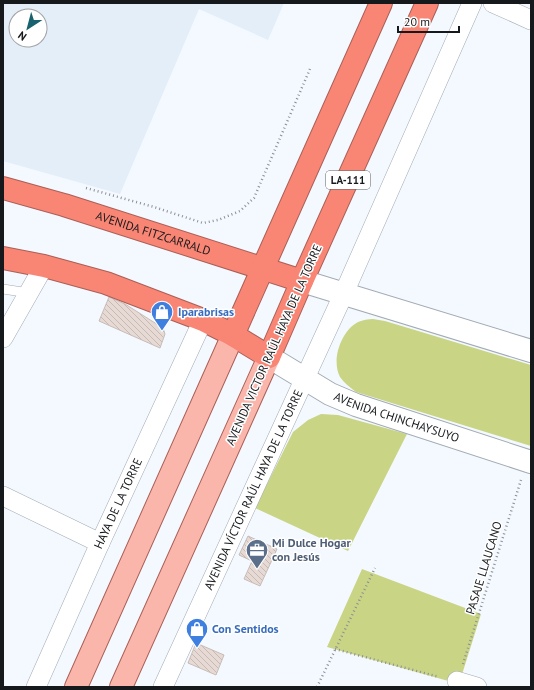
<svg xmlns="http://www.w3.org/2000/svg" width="534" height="690" font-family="'PT Sans',sans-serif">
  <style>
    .built { fill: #e3eef9; fill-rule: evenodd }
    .green { fill: #c9d485 }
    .building { fill: url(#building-back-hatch); stroke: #c8bcb7 }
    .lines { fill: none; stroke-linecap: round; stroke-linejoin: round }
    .lane-casing { stroke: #a2abb4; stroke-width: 10 }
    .street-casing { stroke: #a2abb4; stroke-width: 20 }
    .secondary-casing { stroke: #a2abb4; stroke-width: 24 }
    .primary-casing { stroke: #aa5f56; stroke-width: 24 }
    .highway-casing { stroke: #aa5f56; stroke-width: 24 }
    .path { stroke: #8b8f94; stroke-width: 2.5; stroke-dasharray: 1 3; stroke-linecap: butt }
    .lane { stroke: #fff; stroke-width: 9 }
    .street { stroke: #fff; stroke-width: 19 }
    .secondary { stroke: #fff; stroke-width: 22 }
    .primary { stroke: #fbb6ac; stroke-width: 22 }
    .highway { stroke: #f98575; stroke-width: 22 }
    .labels { text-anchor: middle; stroke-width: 3; stroke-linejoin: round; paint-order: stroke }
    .shield { fill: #fff; stroke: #5c5e60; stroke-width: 1 }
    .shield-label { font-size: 11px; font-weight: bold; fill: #16191c }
    .street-label { font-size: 12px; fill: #16191c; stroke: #fff }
    .shop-label { font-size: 12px; font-weight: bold; fill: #366cbe; stroke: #fff; text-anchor: start }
    .service-label { font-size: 12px; font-weight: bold; fill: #4e5e75; stroke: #fff; text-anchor: start }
  </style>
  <defs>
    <pattern id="building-back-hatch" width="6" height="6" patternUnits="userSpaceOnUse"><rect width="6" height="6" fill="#e7dad5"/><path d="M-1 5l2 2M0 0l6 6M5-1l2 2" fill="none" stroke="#c5bab6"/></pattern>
  </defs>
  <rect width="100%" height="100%" fill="#f4f9ff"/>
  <path class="built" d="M3 3H284L268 40 199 9 120 194 3 161ZM16 16H40V40H16Z"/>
  <path class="green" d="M373 319 385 321 531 365V446L356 392C350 387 344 383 340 377 331 360 341 331 358 322 363 320 368 319 373 319Z
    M321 414 338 415 407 434 348 551 255 508 293 432 308 420Z
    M362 569 481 614 459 684 327 647Z"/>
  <path class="building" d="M109 297 125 304 163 328 165 334 160 348 99 321Z
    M248 536 277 549 260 586 244 579 252 561 239 555Z
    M196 643 224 655 216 675 188 663Z"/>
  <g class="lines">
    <g class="lane-casing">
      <path id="lane" d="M3 289 29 293"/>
    </g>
    <g class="street-casing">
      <g id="street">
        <path d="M493 3 531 20"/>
        <path d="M3 338 44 266"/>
        <path d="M3 496 100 543"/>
        <path d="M457 681 477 687"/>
        <path id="s1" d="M36 687 100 543 203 320"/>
        <path id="s2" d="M163 687 344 293 472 3"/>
      </g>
    </g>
    <g class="secondary-casing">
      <g id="secondary">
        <path d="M302 281 531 351"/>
        <path id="s3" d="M269 357 330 394 356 405 531 462"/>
      </g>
    </g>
    <g class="primary-casing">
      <path id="primary" d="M76 687 233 335
        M121 687 269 357"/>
    </g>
    <g class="highway-casing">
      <g id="highway">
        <path id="s4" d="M3 188 64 205 302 281"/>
        <path d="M3 258 44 266 106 283 203 320 233 335 269 357 302 281 427 3"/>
        <path d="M233 335 381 3"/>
      </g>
    </g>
    <path class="path" d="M86 188 154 207 203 223 218 220 240 211 254 198 310 69
      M335 649 439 677
      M463 664 521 480
      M317 687 375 568"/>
    <use href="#lane" class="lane"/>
    <use href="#street" class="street"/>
    <use href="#secondary" class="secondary"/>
    <use href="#primary" class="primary"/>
    <use href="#highway" class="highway"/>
  </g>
  <defs>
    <g id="shop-pin" transform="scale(1.15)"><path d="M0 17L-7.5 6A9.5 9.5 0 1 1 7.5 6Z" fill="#3f7fe0" stroke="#fff"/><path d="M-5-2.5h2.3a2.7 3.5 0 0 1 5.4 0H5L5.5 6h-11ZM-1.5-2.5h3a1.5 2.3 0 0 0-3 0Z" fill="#fff"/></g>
    <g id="office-pin" transform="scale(1.15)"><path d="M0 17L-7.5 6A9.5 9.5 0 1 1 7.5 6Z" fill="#5c6f8a" stroke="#fff"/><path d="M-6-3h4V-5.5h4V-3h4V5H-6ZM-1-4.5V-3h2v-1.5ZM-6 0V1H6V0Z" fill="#fff"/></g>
  </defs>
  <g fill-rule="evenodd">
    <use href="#shop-pin" x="162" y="312"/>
    <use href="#office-pin" x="257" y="550"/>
    <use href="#shop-pin" x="197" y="629"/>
  </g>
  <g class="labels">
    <rect class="shield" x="326" y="171" width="44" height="18" rx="3"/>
    <g class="shield-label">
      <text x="348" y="184">LA-111</text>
    </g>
    <g class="street-label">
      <text dy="4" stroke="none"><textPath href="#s4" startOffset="157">AVENIDA FITZCARRALD</textPath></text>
      <text transform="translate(274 345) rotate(-66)" y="4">AVENIDA VICTOR RAÚL HAYA DE LA TORRE</text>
      <text dy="4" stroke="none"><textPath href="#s3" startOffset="142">AVENIDA CHINCHAYSUYO</textPath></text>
      <text dy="4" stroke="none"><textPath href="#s2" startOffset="217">AVENIDA VÍCTOR RAÚL HAYA DE LA TORRE</textPath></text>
      <text dy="4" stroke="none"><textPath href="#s1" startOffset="201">HAYA DE LA TORRE</textPath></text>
      <text transform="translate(484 568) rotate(-73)" y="4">PASAJE LLAUCANO</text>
    </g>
    <g class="shop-label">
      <text x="178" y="316">Iparabrisas</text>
      <text x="212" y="633">Con Sentidos</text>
    </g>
    <g class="service-label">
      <text x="272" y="547">Mi Dulce Hogar<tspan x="272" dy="14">con Jesús</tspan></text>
    </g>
  </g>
  <rect width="534" height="690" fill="none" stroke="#16191c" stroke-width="8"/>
  <g transform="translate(28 28) rotate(216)"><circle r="19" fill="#ffffff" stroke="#a2a3a4"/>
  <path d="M0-3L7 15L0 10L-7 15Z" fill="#17626e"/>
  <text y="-6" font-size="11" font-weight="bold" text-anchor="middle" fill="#16191c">N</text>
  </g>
  <path d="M398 26v6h61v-6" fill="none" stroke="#16191c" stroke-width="2"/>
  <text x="404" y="26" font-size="12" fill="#16191c" stroke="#ffffff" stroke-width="3" paint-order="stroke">20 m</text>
</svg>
